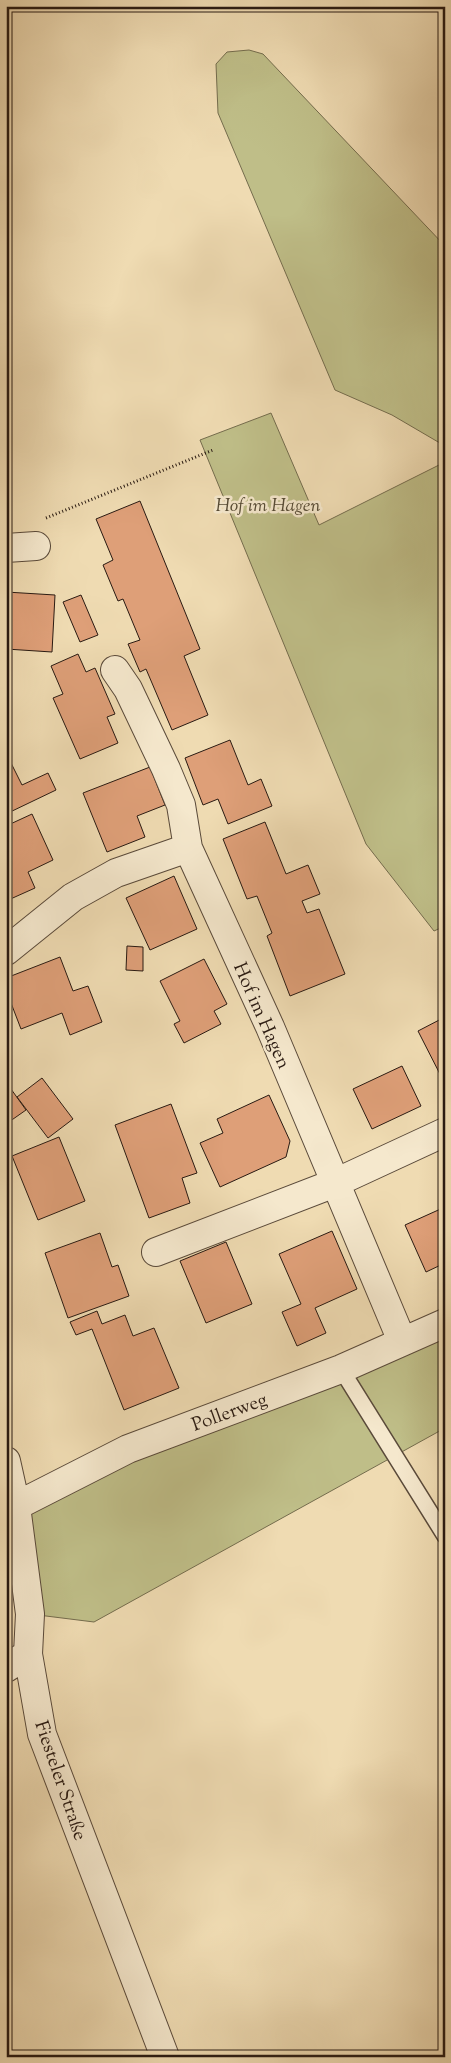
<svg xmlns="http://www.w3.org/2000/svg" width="451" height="2063" font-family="'Sorts Mill Goudy',serif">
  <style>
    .green { fill: #bfbe88; stroke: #746c4d }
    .building { fill: #de9f78; stroke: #291a12 }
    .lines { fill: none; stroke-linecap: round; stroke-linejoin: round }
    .service-casing { stroke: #5a4a3a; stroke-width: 18 }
    .minor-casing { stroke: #5a4a3a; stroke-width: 30 }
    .path { stroke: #291a12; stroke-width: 3; stroke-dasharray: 1 2.5; stroke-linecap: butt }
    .service { stroke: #f5e8cd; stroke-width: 15 }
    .minor { stroke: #f5e8cd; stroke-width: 28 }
    .labels { text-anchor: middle; stroke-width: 5; stroke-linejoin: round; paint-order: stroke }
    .park-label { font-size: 19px; font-style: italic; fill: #564b35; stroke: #f5e8cd }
    .street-label { font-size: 19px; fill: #291a12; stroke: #f5e8cd }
  </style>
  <rect width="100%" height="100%" fill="#efdbb2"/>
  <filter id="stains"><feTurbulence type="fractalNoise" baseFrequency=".004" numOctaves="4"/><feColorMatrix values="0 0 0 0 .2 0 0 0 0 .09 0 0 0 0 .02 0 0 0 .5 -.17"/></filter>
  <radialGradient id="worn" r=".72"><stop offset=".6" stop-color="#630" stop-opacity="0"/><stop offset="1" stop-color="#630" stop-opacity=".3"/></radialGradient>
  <path class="green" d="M249 50 263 54 445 246V446L392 415 335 390 218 113 216 64 227 52Z
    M271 413 319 525 445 462V926L434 931 366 844 200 440Z
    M445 1323V1428L94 1622 30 1614 16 1506Z"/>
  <path class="building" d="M140 501 200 649 184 656 208 715 172 730 146 669 140 672 128 644 140 640 123 599 118 601 103 565 113 560 96 519Z
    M6 592 55 595 52 652 6 649Z
    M81 595 98 635 80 642 63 602Z
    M78 654 86 672 95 668 115 714 107 717 118 743 80 759 53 698 63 694 51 666Z
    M230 740 248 785 261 779 272 806 228 824 218 799 203 805 185 758Z
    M6 753 22 785 48 773 56 790 8 813 6 809Z
    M150 767 165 805 137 816 145 837 107 852 83 793Z
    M32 814 53 860 28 872 35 888 6 901V826Z
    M265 822 286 874 308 865 320 894 302 901 307 913 319 909 345 974 290 996 267 936 272 933 257 896 247 899 223 839Z
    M174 876 197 929 150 950 126 898Z
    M127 946 143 947V971L126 970Z
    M60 957 73 991 88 986 102 1022 70 1035 62 1013 21 1029 6 990V978Z
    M204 959 227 1004 214 1011 221 1024 184 1043 174 1024 180 1021 160 981Z
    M445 1017V1082H444L418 1031Z
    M402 1066 421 1106 372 1129 353 1089Z
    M42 1078 73 1119 48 1138 17 1097Z
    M6 1082 26 1110 6 1124Z
    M269 1095 290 1141 286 1157 220 1187 200 1143 223 1133 217 1119Z
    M171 1104 197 1173 182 1178 190 1203 149 1218 115 1125Z
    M59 1137 85 1201 38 1220 12 1156Z
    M445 1207V1263L426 1272 405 1225Z
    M332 1231 357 1289 315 1308 326 1333 297 1346 282 1312 301 1304 279 1254Z
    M100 1233 112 1267 118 1265 129 1296 68 1318 45 1253Z
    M226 1242 252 1304 206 1323 180 1261Z
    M97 1311 102 1324 125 1315 133 1336 154 1328 179 1388 124 1410 92 1329 76 1335 70 1322Z"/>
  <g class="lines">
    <g class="service-casing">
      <path id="service" d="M341 1369 445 1536"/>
    </g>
    <g class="minor-casing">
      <path id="minor" d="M6 548 36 546
        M115 670 128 689 166 769 181 805 188 848 270 1027 402 1341
        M6 951 73 897 116 873 188 848
        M156 1252 335 1183 445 1132
        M6 1461 16 1506 30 1614 28 1654 42 1734 165 2057
        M16 1506 128 1449 341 1369 445 1323
        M6 1668 28 1654"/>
    </g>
    <path class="path" d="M46 518 213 450"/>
    <use href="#service" class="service"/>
    <use href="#minor" class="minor"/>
  </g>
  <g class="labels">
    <g class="park-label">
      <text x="268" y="511">Hof im Hagen</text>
    </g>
    <g class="street-label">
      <text transform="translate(263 1015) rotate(66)" y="7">Hof im Hagen</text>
      <text transform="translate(229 1411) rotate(-20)" y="7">Pollerweg</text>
      <text transform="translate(62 1780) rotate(71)" y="7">Fiesteler Straße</text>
    </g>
  </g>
  <rect width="451" height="2063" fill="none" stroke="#efdbb2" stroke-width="25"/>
  <rect x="8" y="8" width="436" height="2048" fill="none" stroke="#291a12" stroke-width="2.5"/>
  <rect x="12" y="12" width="426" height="2038" fill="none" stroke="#291a12"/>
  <rect width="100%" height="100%" filter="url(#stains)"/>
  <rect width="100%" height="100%" fill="url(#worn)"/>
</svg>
